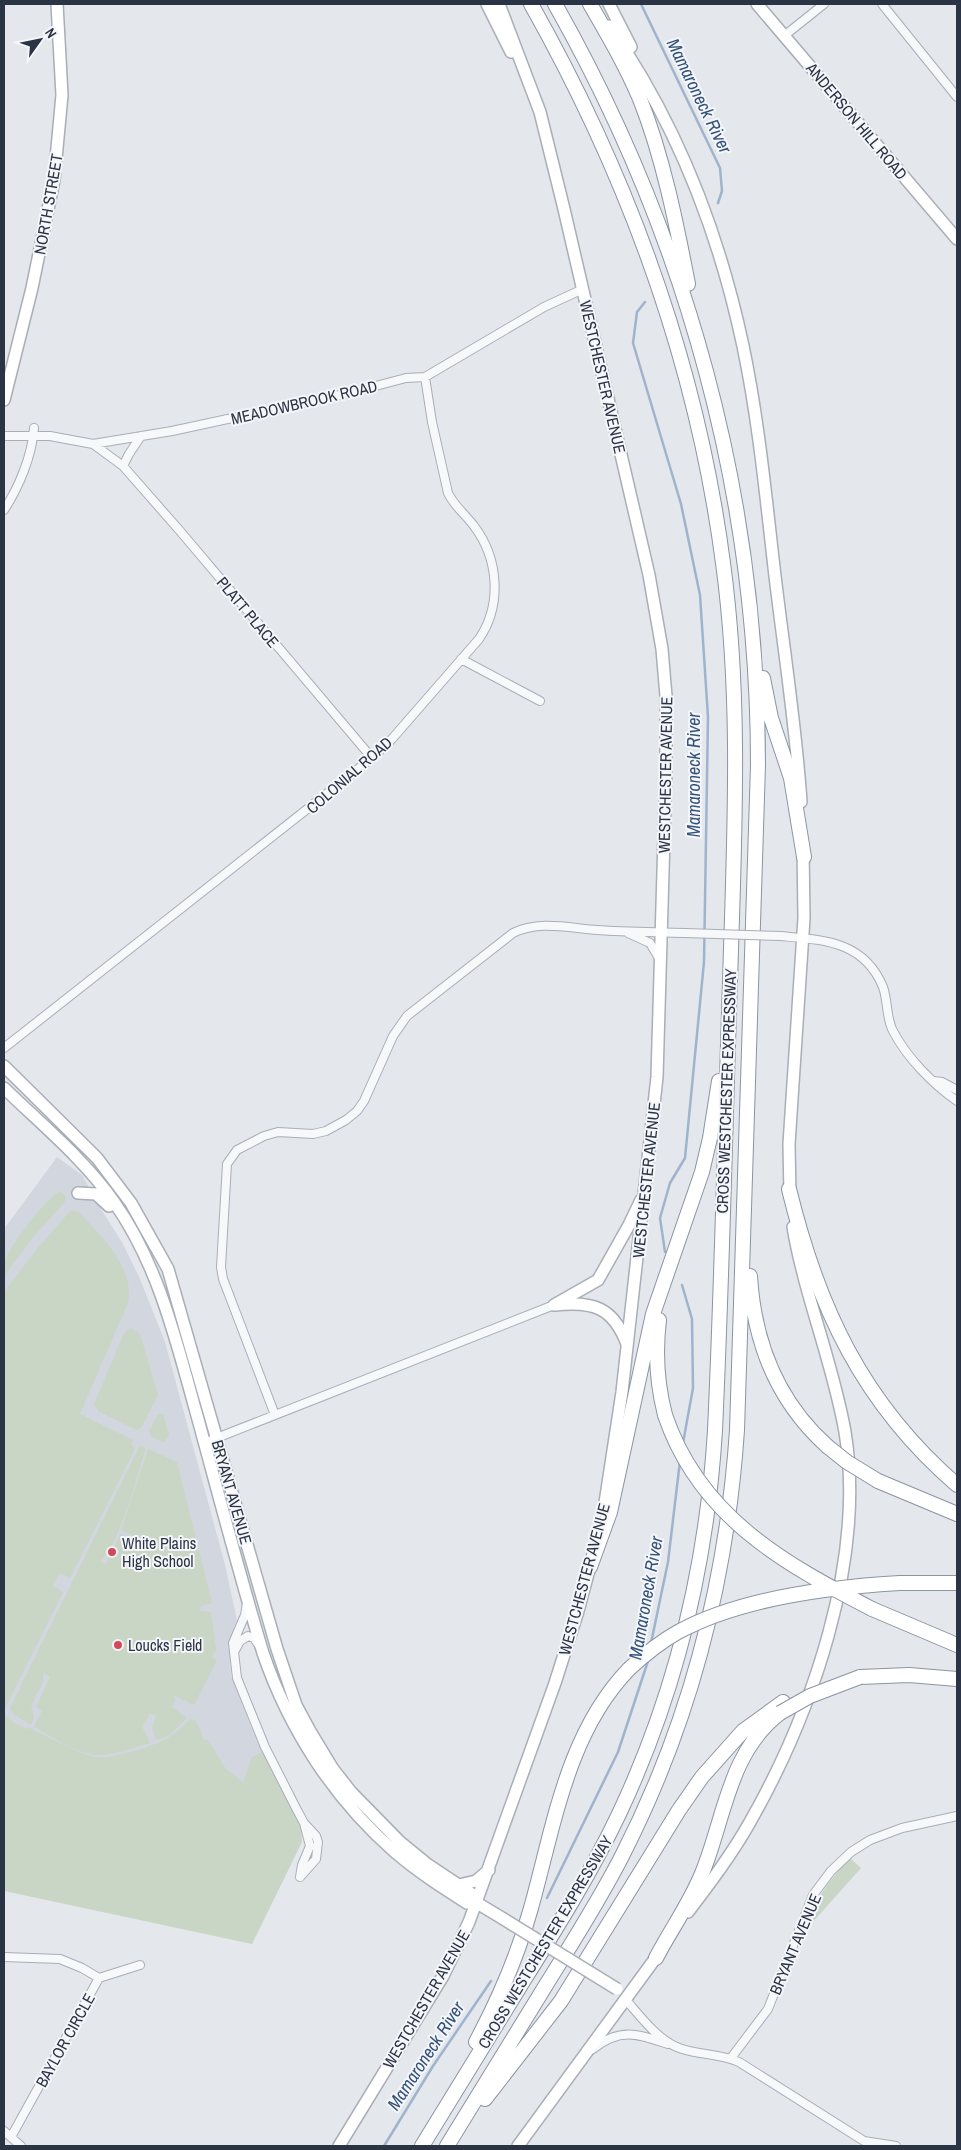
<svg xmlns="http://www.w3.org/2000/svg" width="961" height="2150" font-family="'Archivo Narrow',sans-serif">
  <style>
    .built { fill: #d2d6de }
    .green { fill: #c9d6c5 }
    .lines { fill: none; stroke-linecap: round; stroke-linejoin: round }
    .stream { stroke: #9fb4cc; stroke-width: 2.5 }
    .minor-casing { stroke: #a9aeb7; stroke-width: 10 }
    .secondary-casing { stroke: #a9aeb7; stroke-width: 14 }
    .motorway-casing { stroke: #8b94a3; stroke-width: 16 }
    .minor { stroke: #f7f8fa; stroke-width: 8 }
    .secondary { stroke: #fff; stroke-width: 11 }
    .motorway { stroke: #fff; stroke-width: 14 }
    .minor-bridge-casing { stroke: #a9aeb7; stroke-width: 10; stroke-linecap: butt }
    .secondary-bridge-casing { stroke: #a9aeb7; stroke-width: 14; stroke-linecap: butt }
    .motorway-bridge-casing { stroke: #8b94a3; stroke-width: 16; stroke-linecap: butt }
    .minor-bridge { stroke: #f7f8fa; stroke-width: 8 }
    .secondary-bridge { stroke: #fff; stroke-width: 11 }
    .motorway-bridge { stroke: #fff; stroke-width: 14 }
    .poi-dot { fill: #d1495b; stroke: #f4f6f9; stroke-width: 2 }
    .labels { text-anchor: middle; stroke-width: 4; stroke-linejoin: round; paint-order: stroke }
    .street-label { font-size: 16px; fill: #2b3445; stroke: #f4f6f9 }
    .poi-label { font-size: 16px; fill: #2b3445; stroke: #f4f6f9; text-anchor: start }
    .water-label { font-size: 18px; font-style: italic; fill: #34527a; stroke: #f4f6f9 }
  </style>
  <rect width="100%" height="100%" fill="#e4e7ec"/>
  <path class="built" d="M57 1157 82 1175 101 1209 123 1244 140 1279 165 1342 225 1565 237 1620 229 1642 231 1676 257 1741 291 1809 4 1891V1229Z"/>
  <path class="green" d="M59 1192 63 1193 66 1198 64 1203 34 1236 4 1276C4 1273 3 1268 4 1264 6 1251 46 1197 59 1192Z
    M71 1210 80 1213C101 1237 135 1267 128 1303L80 1414 133 1440 131 1444 135 1449 70 1578 60 1573 53 1586 63 1592 4 1710V1292L37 1249Z
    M131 1329 138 1332 141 1337 158 1395 142 1427 137 1430 98 1411 94 1404 123 1335 127 1330Z
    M158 1414H163L169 1435 164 1442 152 1437 149 1431Z
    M140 1445 146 1448C136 1479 122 1539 100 1562L106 1564 120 1534 129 1539 132 1535 121 1530 148 1449 177 1462 212 1603 201 1606 200 1611 211 1612 216 1649 212 1657 217 1660 194 1705 173 1695 175 1699 172 1707 187 1718C179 1726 168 1740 156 1739L152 1728 156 1716 150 1713 142 1727 150 1743C133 1748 115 1755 98 1755 76 1754 53 1737 34 1727L42 1711 36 1707 50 1677 45 1674 46 1671 43 1675V1682L31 1706 34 1717 31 1725 13 1714 10 1708Z
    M4 1713 14 1723 27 1729 28 1727C50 1737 72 1751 95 1757 110 1760 156 1746 169 1737 177 1732 183 1725 190 1719L193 1721 195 1719 204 1740 207 1739 226 1769 243 1782 252 1757 262 1752 301 1826 302 1842 252 1944 4 1891Z
    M851 1859 861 1868 804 1932 801 1942 798 1940C811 1909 825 1882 851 1859Z"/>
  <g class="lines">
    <path class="stream" d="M641 4 720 168 722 191 718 203
      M645 302 637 312 633 343 681 504 700 595 708 717 704 962 685 1158 670 1183 660 1218 665 1252
      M682 1285 692 1319 693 1388 683 1443
      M651 1643 668 1562 680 1461
      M547 1898 618 1752 648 1661
      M384 2146 433 2066 491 1981"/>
    <g class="minor-casing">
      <path id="minor" d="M882 4 957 97
        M784 36 824 4
        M4 436H50L93 444 172 431 349 393 406 378 425 377 544 307 583 289
        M93 444 123 466 180 531 372 758
        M123 466 129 454 141 436
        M4 510C19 487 32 456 34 428
        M461 659 540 701
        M628 933 650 943 660 960
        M781 936C824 940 864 941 883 987 888 1001 886 1018 893 1031 907 1058 933 1084 957 1101
        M4 1048 372 758 391 740 479 639C502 605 499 559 474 526 466 515 454 506 448 493L432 422 425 377
        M934 1081 942 1082 957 1090
        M275 1415 223 1279 221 1267 227 1164 237 1150 264 1136 278 1132 313 1134 326 1131 346 1120 357 1111 364 1101 393 1036 407 1016 513 933C539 920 569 928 597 930 626 932 656 932 685 933
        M204 1443 554 1305
        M247 1603 245 1615 233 1643 237 1678 265 1747 296 1808 304 1823 316 1836 318 1842 316 1859 300 1877
        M234 1652 240 1641 248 1636 254 1638 258 1644
        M300 1877 302 1865 310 1846 304 1823
        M4 1957 60 1959 82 1968 99 1978
        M99 1978 140 1965
        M626 2000C641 2017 659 2042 682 2049 701 2055 721 2054 739 2062L864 2141 896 2146
        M593 2049C620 2027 638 2034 668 2044
        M731 2058 768 2009 813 1895 831 1871 851 1852 870 1840 902 1828 957 1816
        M4 2131 21 2146
        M11 2137 99 1978"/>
    </g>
    <g class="secondary-casing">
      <path id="secondary" d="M487 4 511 52
        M499 4 540 112 564 209 649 575 662 649 666 696V769L657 1077 622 1392 604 1509
        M609 4 631 47
        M757 4 957 239
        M609 26C676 122 719 233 743 346 759 422 766 499 775 576 784 651 796 727 801 802
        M4 400 32 288 54 180 62 95 57 4
        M4 1066 97 1158 131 1203 168 1269 277 1649 296 1705 310 1731 333 1769 351 1792 400 1842 427 1864 472 1894 477 1903
        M4 1088C41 1124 84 1159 114 1202 158 1264 176 1340 196 1412 218 1492 239 1573 263 1653 289 1729 334 1799 395 1852 417 1871 442 1887 467 1903H477L502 1918
        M78 1193 96 1194 109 1206
        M790 1196 789 1144 804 918 803 848
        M554 1305 598 1280 629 1225 641 1200
        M555 1305C593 1301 613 1307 627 1344
        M459 1885 476 1881 489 1870
        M688 1912C710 1883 732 1854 750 1822 812 1713 866 1559 845 1432 833 1363 805 1297 793 1227
        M339 2146 443 1976 469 1922 555 1683 578 1611 592 1559
        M518 2146 660 1952"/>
    </g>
    <g class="motorway-casing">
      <path id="motorway" d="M590 4C608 35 626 66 640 99 663 157 676 222 688 284
        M763 678 771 718 791 778 804 857
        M789 1189C818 1308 863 1404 957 1485
        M750 1276C754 1342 777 1401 827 1446
        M659 1320C655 1353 657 1384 665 1415
        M878 1481 957 1514
        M590 1567 610 1512 653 1314 702 1172 710 1138 719 1081
        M900 1583H957
        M872 1609 957 1645
        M860 1677 909 1675 957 1679
        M656 1958C671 1929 691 1902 703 1871 725 1816 729 1752 780 1713
        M476 2042C499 1999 518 1955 531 1908 554 1826 567 1733 629 1669
        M485 2099 561 2001 679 1810 702 1777 743 1731 783 1702
        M422 2146C454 2094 486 2041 519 1988 554 1932 590 1875 619 1814 676 1693 707 1563 715 1430 722 1281 725 1131 730 982 734 842 742 703 723 563 697 365 629 178 531 4
        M447 2146C480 2093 513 2039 546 1985 572 1943 599 1901 622 1856 690 1723 727 1579 737 1430L758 765C758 497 687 237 555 4"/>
    </g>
    <use href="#minor" class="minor"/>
    <use href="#secondary" class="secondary"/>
    <use href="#motorway" class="motorway"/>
    <g class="minor-bridge-casing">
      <path id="minor-bridge" d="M685 933 781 936"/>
    </g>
    <g class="secondary-bridge-casing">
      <path id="secondary-bridge" d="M502 1918 617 1989"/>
    </g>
    <g class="motorway-bridge-casing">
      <path id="motorway-bridge" d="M665 1415C699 1516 783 1563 872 1609
        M827 1446 847 1462 878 1481
        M629 1669C644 1655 660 1642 678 1632 740 1598 830 1587 900 1583
        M780 1713 810 1696 860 1677"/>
    </g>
    <use href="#minor-bridge" class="minor-bridge"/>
    <use href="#secondary-bridge" class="secondary-bridge"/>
    <use href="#motorway-bridge" class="motorway-bridge"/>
  </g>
  <g class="poi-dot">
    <circle cx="112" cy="1552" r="5"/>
    <circle cx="118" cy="1645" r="5"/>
  </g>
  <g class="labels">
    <g class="street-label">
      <text transform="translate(857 121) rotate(50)" y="6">ANDERSON HILL ROAD</text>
      <text transform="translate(48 204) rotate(-80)" y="6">NORTH STREET</text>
      <text transform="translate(603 377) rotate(77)" y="6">WESTCHESTER AVENUE</text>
      <text transform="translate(304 402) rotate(-13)" y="6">MEADOWBROOK ROAD</text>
      <text transform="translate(248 612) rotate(50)" y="6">PLATT PLACE</text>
      <text transform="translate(349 775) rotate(-41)" y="6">COLONIAL ROAD</text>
      <text transform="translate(665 775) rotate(-89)" y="6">WESTCHESTER AVENUE</text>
      <text transform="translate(726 1091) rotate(-88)" y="6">CROSS WESTCHESTER EXPRESSWAY</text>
      <text transform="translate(646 1180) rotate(-84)" y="6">WESTCHESTER AVENUE</text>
      <text transform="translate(232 1492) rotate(74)" y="6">BRYANT AVENUE</text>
      <text transform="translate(584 1579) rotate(-75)" y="6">WESTCHESTER AVENUE</text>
      <text transform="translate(545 1942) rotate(-59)" y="6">CROSS WESTCHESTER EXPRESSWAY</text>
      <text transform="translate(795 1944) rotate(-67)" y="6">BRYANT AVENUE</text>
      <text transform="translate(426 1999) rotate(-60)" y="6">WESTCHESTER AVENUE</text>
      <text transform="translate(65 2040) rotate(-61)" y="6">BAYLOR CIRCLE</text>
    </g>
    <g class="poi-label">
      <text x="122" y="1549">White Plains<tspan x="122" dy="18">High School</tspan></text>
      <text x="128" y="1651">Loucks Field</text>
    </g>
    <g class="water-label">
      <text transform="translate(699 96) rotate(64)" y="6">Mamaroneck River</text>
      <text transform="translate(694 775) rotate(-90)" y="6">Mamaroneck River</text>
      <text transform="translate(646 1598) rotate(-80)" y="6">Mamaroneck River</text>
      <text transform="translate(426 2056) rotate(-57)" y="6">Mamaroneck River</text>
    </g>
  </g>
  <rect width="961" height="2150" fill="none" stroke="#2b3445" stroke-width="10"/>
  <g transform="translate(40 40) rotate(57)" stroke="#f4f6f9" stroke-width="4" paint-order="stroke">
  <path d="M0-4L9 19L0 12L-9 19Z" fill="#2b3445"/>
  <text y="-8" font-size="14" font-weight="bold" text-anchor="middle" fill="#2b3445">N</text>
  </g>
</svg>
